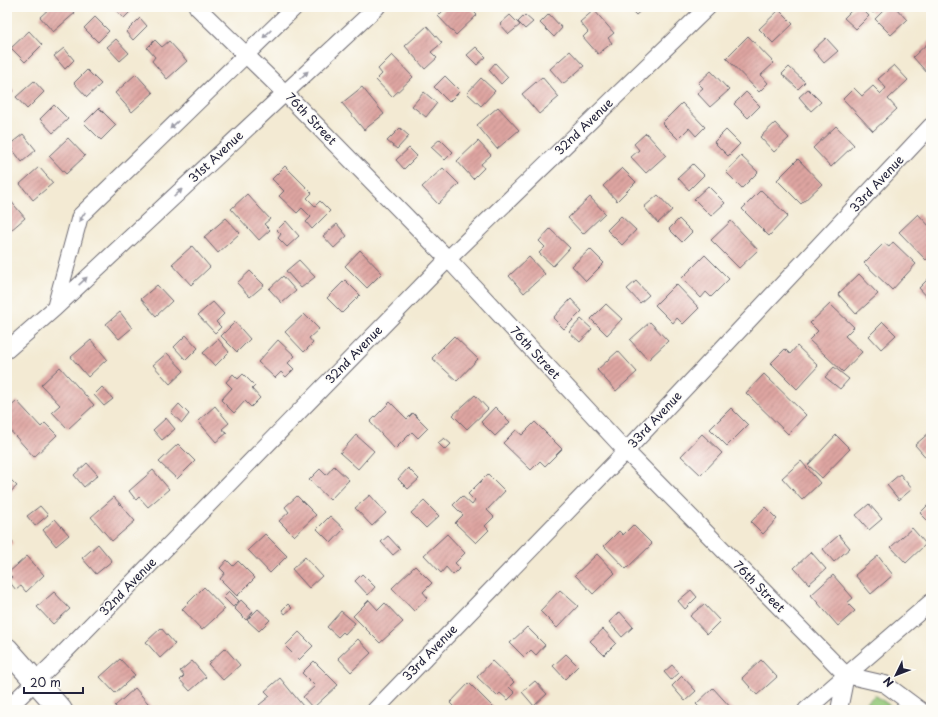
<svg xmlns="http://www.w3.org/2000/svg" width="938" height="717" font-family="'Playpen Sans',sans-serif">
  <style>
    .green { fill: #94c879; stroke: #5b755a }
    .building { fill: url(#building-hatch) }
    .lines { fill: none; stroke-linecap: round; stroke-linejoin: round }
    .street-casing { stroke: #6b6870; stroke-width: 18 }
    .secondary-casing { stroke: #6b6870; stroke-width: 24 }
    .street { stroke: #fff; stroke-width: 16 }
    .secondary { stroke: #fff; stroke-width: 22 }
    .oneway { fill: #9c9ca7 }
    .labels { text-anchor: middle; stroke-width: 3; stroke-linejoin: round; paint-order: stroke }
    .street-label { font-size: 12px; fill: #22223b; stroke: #fdfcf7 }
  </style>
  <defs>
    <pattern id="building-hatch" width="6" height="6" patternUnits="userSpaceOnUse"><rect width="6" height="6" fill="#dea5a1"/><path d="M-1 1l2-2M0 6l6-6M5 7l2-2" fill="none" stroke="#b48684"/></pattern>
  </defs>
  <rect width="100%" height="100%" fill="#fdfcf7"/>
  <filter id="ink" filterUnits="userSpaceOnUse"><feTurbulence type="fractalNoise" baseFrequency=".025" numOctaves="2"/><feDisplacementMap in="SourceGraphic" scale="8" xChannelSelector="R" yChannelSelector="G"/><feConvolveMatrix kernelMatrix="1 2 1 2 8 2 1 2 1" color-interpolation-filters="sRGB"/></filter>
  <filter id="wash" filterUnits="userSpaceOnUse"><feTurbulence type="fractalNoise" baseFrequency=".012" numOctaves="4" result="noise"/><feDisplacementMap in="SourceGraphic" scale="16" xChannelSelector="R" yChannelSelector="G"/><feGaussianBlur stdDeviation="0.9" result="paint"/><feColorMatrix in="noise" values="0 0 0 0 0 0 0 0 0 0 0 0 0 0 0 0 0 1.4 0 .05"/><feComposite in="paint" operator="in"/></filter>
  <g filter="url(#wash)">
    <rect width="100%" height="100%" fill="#f3ead3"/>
    <path class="green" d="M875 695 896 710H859Z"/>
    <g id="blocks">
      <path class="building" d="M51 7H70L75 13 53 32 40 17Z
        M118 7H135L124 18 115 10Z
        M447 7H469L477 15 456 35 438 16Z
        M628 7H645L636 15Z
        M855 7H860L869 16 856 29 844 18Z
        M868 7H879L873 13Z
        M887 7H895L907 20 891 35 875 19Z
        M594 10 614 33 608 38 612 43 598 54 583 37 588 32 580 22Z
        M779 10 793 24 773 43 759 29Z
        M549 14 562 28 554 37 540 23Z
        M510 15 520 25 509 34 500 24Z
        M525 15 533 22 525 29 518 22Z
        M95 17 109 31 98 42 84 28Z
        M140 18 147 26 133 40 126 32Z
        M427 26 442 43 431 52 437 58 425 69 405 46Z
        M29 31 42 45 25 62 11 48Z
        M748 36 774 63 761 75 768 83 759 92 726 58Z
        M826 38 838 51 824 63 813 50Z
        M116 39 129 53 120 61 107 47Z
        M155 40 162 47 169 41 187 61 167 79 152 61 155 57 147 48Z
        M931 40V71L928 74 913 57Z
        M476 47 486 57 477 65 467 55Z
        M64 48 74 60 65 69 54 56Z
        M570 51 584 66 563 84 550 69Z
        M392 55 413 77 392 97 376 80 382 74 378 69Z
        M495 63 508 77 501 84 489 70Z
        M894 65 908 80 888 99 897 109 873 131 843 99 854 88 862 96 873 86 881 94 886 88 878 79Z
        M789 67 805 82 798 89 782 74Z
        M87 70 101 84 87 97 74 83Z
        M711 71 729 90 710 107 697 93 703 88 698 83Z
        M136 74 153 93 132 112 115 93Z
        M445 76 460 91 449 102 434 87Z
        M542 77 559 97 539 114 522 94Z
        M481 78 495 91 481 106 467 93Z
        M34 81 44 92 27 109 16 97Z
        M7 84 14 91 7 97Z
        M362 87 384 114 364 130 342 103Z
        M808 89 821 102 811 111 799 97Z
        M424 92 437 103 426 117 412 106Z
        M746 92 760 106 748 118 734 104Z
        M682 103 705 127 696 136 689 128 678 139 662 123Z
        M54 105 68 119 53 133 40 119Z
        M498 107 519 130 497 149 477 125Z
        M99 108 116 125 101 140 84 123Z
        M775 123 789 138 774 152 760 137Z
        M836 126 854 145 831 167 813 148Z
        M400 128 409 136 397 149 387 141Z
        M726 130 740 144 728 156 714 142Z
        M646 133 666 155 646 173 631 157 639 150 634 144Z
        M23 134 36 150 22 162 9 145Z
        M68 138 85 156 66 174 49 156Z
        M440 139 453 152 445 160 431 147Z
        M478 141 491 155 481 164 484 168 473 179 457 161Z
        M409 148 417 156 404 169 396 160Z
        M741 156 758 172 742 188 726 172Z
        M798 159 822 184 801 204 777 180Z
        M693 164 704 175 689 190 678 178Z
        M285 166 312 193 307 198 315 206 320 201 330 211 312 229 306 222 311 217 302 208 297 213 279 196 284 191 272 179Z
        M39 167 53 183 33 200 20 184Z
        M443 168 459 184 438 204 422 187Z
        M622 168 636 182 617 201 603 186Z
        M708 186 725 203 711 216 694 199Z
        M761 190 788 216 769 236 742 209Z
        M247 194 270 219 264 224 270 230 259 240 231 209Z
        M658 195 672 210 658 223 644 207Z
        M590 197 605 213 583 234 568 218Z
        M10 200 25 218 10 231 7 228V203Z
        M918 214 931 228V255L926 260 899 232Z
        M621 216 636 230 622 245 607 230Z
        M226 218 240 233 218 253 204 237Z
        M679 219 692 232 682 242 669 229Z
        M286 221 299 236 287 247 278 238 281 234 277 230Z
        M731 221 758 250 739 268 711 240Z
        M337 224 347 236 334 248 323 236Z
        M550 229 570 248 553 266 539 253 545 247 539 241Z
        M893 242 916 264 892 290 864 263 884 243 889 247Z
        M192 246 210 267 191 285 172 264Z
        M590 249 604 263 586 281 572 266Z
        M360 250 382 273 367 288 345 266Z
        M705 255 729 279 711 297 706 292 701 298 682 278Z
        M529 257 545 274 524 293 509 276Z
        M299 260 315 277 301 288 286 271Z
        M250 271 264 285 250 297 237 283Z
        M859 274 878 294 856 314 838 294Z
        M283 276 296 291 282 303 269 289Z
        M931 276V301L919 288Z
        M345 280 360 295 342 313 327 298Z
        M636 281 649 295 640 303 627 289Z
        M676 284 699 308 683 324 677 318 673 323 655 305Z
        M157 285 172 301 156 316 141 299Z
        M571 299 582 311 564 329 553 318Z
        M213 302 224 314 216 322 221 327 215 333 198 315Z
        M606 304 622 319 607 335 591 319Z
        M830 304 854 327 845 336 862 352 843 372 809 340 818 331 810 323Z
        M120 312 132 328 119 339 106 324Z
        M304 314 319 329 309 338 313 343 304 352 285 332Z
        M581 319 592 329 580 342 569 332Z
        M235 322 250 339 237 352 221 336Z
        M650 322 668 341 648 360 630 340Z
        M883 322 896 335 881 349 869 336Z
        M186 335 198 348 186 360 174 347Z
        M454 336 478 359 457 381 432 358Z
        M218 339 229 352 215 366 203 353Z
        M91 340 107 359 88 377 71 357Z
        M278 340 295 356 288 363 294 369 286 377 281 372 275 378 258 362Z
        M797 346 818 366 797 389 771 363 785 349 790 354Z
        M618 351 637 372 616 391 597 370Z
        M167 353 184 371 170 384 153 365Z
        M60 367 94 405 68 429 52 412 60 405 41 385Z
        M834 367 849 379 840 389 825 377Z
        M233 374 238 379 243 374 255 386 252 389 260 398 251 407 245 401 234 413 221 400 232 388 226 382Z
        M764 374 806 415 788 434 746 393Z
        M102 387 113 399 104 406 94 395Z
        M475 395 488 409 467 429 453 415Z
        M17 401 41 427 45 423 57 435 34 457 7 427V410Z
        M390 402 407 419 413 413 428 428 418 438 412 432 395 449 370 422Z
        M179 404 189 414 182 423 171 413Z
        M215 406 229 423 222 429 227 433 216 442 198 421Z
        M495 407 510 422 495 436 481 422Z
        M731 408 748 425 727 446 710 429Z
        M166 418 175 429 162 440 153 430Z
        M535 422 562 449 545 466 540 461 531 470 503 443 516 430 522 435Z
        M930 432 931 461 930 462 915 445Z
        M702 434 722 453 701 475 681 456Z
        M356 435 374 451 358 469 340 453Z
        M836 435 850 449 822 478 808 465Z
        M444 438 451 444 445 450 438 443Z
        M178 444 195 461 177 479 159 462Z
        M801 461 820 483 802 500 782 478Z
        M87 463 98 475 84 487 74 475Z
        M334 466 349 480 330 500 309 480 320 469 326 475Z
        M408 468 419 479 408 489 398 479Z
        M153 470 169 489 148 507 139 497 136 500 129 491Z
        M488 474 505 491 487 510 494 517 485 526 489 530 476 543 455 523 463 515 453 505 462 496 472 505 475 501 468 494Z
        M900 474 912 489 899 500 887 485Z
        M10 479 17 486 7 495V481Z
        M370 495 386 513 372 526 355 508Z
        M297 496 316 515 294 536 279 521 289 512 285 507Z
        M114 497 135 521 112 541 91 517Z
        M424 501 439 516 426 528 411 513Z
        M931 502V524L920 513Z
        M869 504 882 519 869 530 856 515Z
        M40 506 48 515 35 526 27 516Z
        M765 507 777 519 763 534 751 522Z
        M330 516 344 529 331 543 317 529Z
        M55 519 69 535 56 546 43 530Z
        M633 525 652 544 626 569 604 546 619 531 623 535Z
        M912 528 926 544 906 563 891 547Z
        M265 534 287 556 270 573 248 550Z
        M447 534 465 553 455 563 460 568 453 575 446 567 441 573 424 555Z
        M839 535 850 548 834 562 823 549Z
        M7 536 13 543 7 549Z
        M388 536 400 549 393 555 381 542Z
        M98 544 112 561 96 574 82 558Z
        M811 552 826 569 809 584 794 568Z
        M597 554 615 573 593 594 575 575Z
        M27 556 44 575 26 592 21 586 16 590 8 580 12 577 8 573Z
        M878 556 893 575 871 594 855 575Z
        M305 557 322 576 309 588 292 569Z
        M227 560 233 566 238 561 255 578 237 596 220 579 225 573 220 568Z
        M415 566 432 583 423 592 428 598 414 611 392 588Z
        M362 574 375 587 368 595 355 581Z
        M833 575 853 598 847 603 855 611 838 626 811 595Z
        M204 587 225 609 202 630 182 609Z
        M560 590 578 606 557 628 540 611Z
        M691 590 697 597 685 609 678 601Z
        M229 591 239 601 233 607 223 597Z
        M54 592 70 609 53 624 37 607Z
        M241 600 253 612 246 620 234 608Z
        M369 600 378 610 385 603 403 622 380 643 353 616Z
        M288 604 292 608 285 614 282 610Z
        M704 604 720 621 707 634 690 616Z
        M258 609 270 620 259 631 247 620Z
        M341 611 355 623 345 634 343 632 338 637 327 627Z
        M620 612 633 627 622 637 609 622Z
        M527 627 545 645 536 655 531 650 524 657 510 643Z
        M161 628 175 644 160 658 146 642Z
        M603 629 616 643 604 655 590 641Z
        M299 632 313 646 299 660 285 646Z
        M358 639 371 653 351 672 338 658Z
        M225 648 240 665 223 680 208 664Z
        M566 654 578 666 565 679 553 666Z
        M120 659 135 675 115 693 100 677Z
        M761 660 777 677 757 695 742 678Z
        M192 661 206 677 190 691 180 680 184 676 180 671Z
        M314 661 338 685 313 708 303 697 315 686 302 673Z
        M492 661 514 682 509 687 515 693 508 700 500 693 497 696 477 677Z
        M672 665 679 673 671 680 664 672Z
        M682 676 696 691 685 701 672 686Z
        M280 678 303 706 298 710H264L259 705 270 696 265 691Z
        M535 681 547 694 534 706 522 692Z
        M469 683 496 710H457L450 703Z
        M135 688 154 710H118L115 706Z
        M713 688 733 710H702L696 704Z"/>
    </g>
  </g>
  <g filter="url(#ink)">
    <use href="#blocks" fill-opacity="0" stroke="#6b6870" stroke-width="1"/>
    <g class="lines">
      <g class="street-casing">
        <path id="street" d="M197 7 285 93 448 259 626 451 846 675
          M55 308 80 216 295 7
          M7 350 55 308 377 7
          M846 675 885 684 920 710
          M7 709 52 665 448 259 708 7
          M375 710 626 451 931 126
          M806 710 931 602
          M839 710 846 675"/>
      </g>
      <g class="secondary-casing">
        <path id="secondary" d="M7 649 61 710"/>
      </g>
      <use href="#street" class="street"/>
      <use href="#secondary" class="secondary"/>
    </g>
    <defs><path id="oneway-solid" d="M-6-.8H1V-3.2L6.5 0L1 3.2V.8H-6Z"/></defs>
    <g class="oneway">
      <use href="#oneway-solid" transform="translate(267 34) rotate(136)"/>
      <use href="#oneway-solid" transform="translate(304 75) rotate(-43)"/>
      <use href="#oneway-solid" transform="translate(174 125) rotate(136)"/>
      <use href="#oneway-solid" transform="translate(178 193) rotate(-43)"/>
      <use href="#oneway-solid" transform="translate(82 217) rotate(123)"/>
      <use href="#oneway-solid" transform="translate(83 281) rotate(-43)"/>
    </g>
  </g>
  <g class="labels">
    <g class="street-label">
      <text transform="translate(311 119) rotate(46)" y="4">76th Street</text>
      <text transform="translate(584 127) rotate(-44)" y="4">32nd Avenue</text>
      <text transform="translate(216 157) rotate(-43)" y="4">31st Avenue</text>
      <text transform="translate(877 184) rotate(-47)" y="4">33rd Avenue</text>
      <text transform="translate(535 353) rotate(47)" y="4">76th Street</text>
      <text transform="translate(354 355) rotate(-46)" y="4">32nd Avenue</text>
      <text transform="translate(655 420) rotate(-47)" y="4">33rd Avenue</text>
      <text transform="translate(128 587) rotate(-46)" y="4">32nd Avenue</text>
      <text transform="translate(759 587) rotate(45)" y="4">76th Street</text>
      <text transform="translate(430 653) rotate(-46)" y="4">33rd Avenue</text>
    </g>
  </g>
  <rect width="938" height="717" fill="none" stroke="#fdfcf7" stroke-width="24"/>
  <g transform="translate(896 675) rotate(227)" stroke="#fdfcf7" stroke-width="3" paint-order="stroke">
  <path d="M0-3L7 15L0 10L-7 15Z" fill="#22223b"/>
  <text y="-6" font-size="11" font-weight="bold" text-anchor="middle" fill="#22223b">N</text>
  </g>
  <path d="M24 687v6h59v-6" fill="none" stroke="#22223b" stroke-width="2"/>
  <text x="30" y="687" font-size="12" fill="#22223b" stroke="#fdfcf7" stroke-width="3" paint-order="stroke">20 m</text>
</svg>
